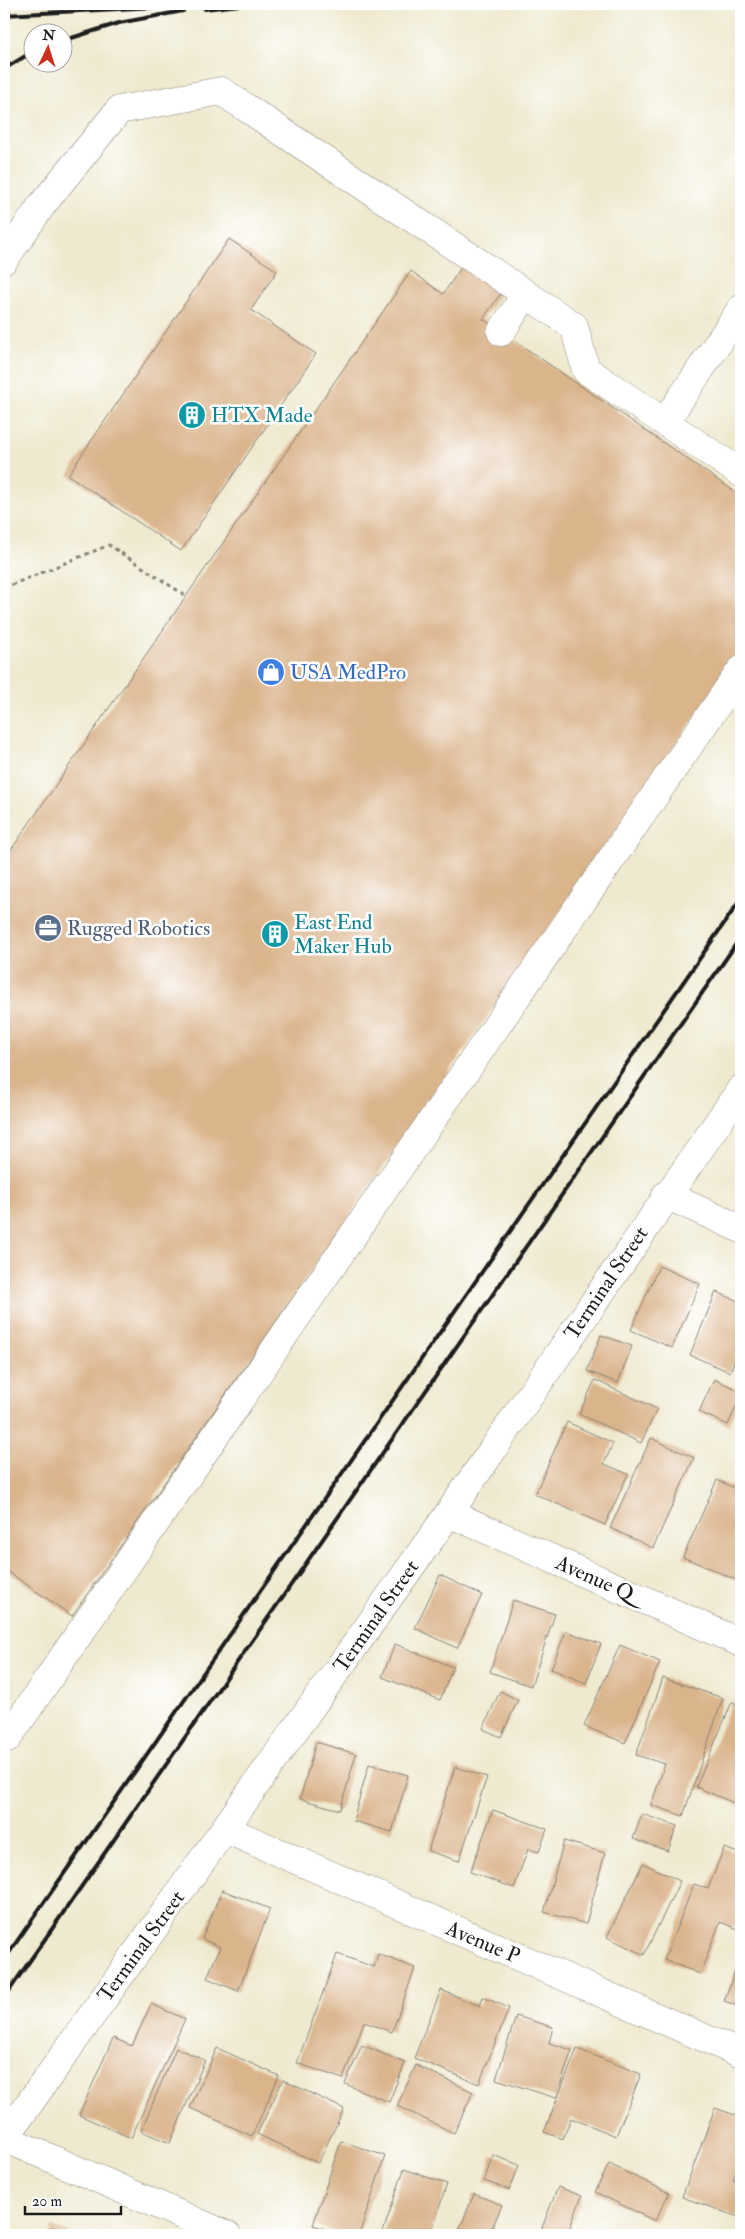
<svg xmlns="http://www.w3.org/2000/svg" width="745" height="2239" font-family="'IM FELL Double Pica',serif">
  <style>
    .building { fill: #dab48b }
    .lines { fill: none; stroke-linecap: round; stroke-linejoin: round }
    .minor-casing { stroke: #868276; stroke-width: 29 }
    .path { stroke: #868276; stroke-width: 3; stroke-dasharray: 4 4; stroke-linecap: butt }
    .minor { stroke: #fff; stroke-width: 28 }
    .rail { stroke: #1c1c1c; stroke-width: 4 }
    .labels { text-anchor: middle; stroke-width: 5; stroke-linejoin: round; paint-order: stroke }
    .culture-label { font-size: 21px; fill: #0d838f; stroke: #fff; text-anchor: start }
    .shop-label { font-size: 21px; fill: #366cbe; stroke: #fff; text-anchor: start }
    .service-label { font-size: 21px; fill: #4e5e75; stroke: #fff; text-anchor: start }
    .street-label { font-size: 21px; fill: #1c1c1c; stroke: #fff }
  </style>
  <rect width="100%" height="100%" fill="#fff"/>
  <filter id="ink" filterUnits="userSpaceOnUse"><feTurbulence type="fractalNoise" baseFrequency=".02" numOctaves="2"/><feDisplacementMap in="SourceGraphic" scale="10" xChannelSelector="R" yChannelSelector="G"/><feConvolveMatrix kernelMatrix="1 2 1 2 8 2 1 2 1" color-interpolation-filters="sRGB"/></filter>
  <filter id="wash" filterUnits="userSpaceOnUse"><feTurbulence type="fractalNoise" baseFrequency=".0096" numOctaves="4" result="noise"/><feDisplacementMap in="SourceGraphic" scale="20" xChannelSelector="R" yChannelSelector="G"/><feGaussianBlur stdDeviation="1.12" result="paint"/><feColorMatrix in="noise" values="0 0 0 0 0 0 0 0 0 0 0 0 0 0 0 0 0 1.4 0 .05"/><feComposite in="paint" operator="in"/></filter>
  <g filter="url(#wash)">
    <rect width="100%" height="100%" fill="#efe9cf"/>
    <g id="blocks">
      <path class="building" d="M229 239 277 271 251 310 316 354 181 551 68 475Z
        M467 259 506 286 483 319 741 496V651L72 1616 4 1569V860L411 271 443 294Z
        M659 1266 700 1284 672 1348 631 1330Z
        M716 1292 741 1302V1343L730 1372 690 1355Z
        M601 1335 632 1346 618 1383 587 1371Z
        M714 1379 741 1391V1396L728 1425 699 1412Z
        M595 1380 657 1409 641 1443 579 1414Z
        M567 1422 613 1443 604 1464 628 1474 605 1525 535 1494Z
        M651 1438 694 1458 653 1548 610 1528Z
        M717 1480 741 1491V1582L683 1557Z
        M440 1575 482 1595 457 1648 415 1628Z
        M513 1600 555 1614 531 1686 490 1672Z
        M566 1631 601 1644 586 1683 551 1669Z
        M395 1644 453 1667 440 1700 382 1677Z
        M620 1645 660 1662 625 1743 584 1726Z
        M663 1678 723 1698 683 1816 651 1805 665 1764 636 1755Z
        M500 1691 518 1700 501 1737 483 1729Z
        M732 1702 741 1706V1806L696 1787Z
        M316 1742 356 1754 340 1810 300 1799Z
        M369 1764 408 1775 392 1832 353 1821Z
        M455 1767 487 1777 459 1861 428 1851Z
        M493 1810 547 1829 539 1852 528 1849 514 1888 470 1872Z
        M642 1814 677 1826 668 1851 633 1839Z
        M564 1841 605 1853 586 1924 544 1912Z
        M724 1848 741 1854V1930L720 1922 700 1974 664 1960 694 1884 708 1889Z
        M643 1863 680 1881 644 1955 607 1937Z
        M222 1890 270 1909 238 1991 207 1978 220 1947 202 1939Z
        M337 1954 374 1967 378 1954 415 1968 392 2032 364 2022 343 2079 297 2063Z
        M741 1955V2007L724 2001Z
        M441 1990 480 2006 483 1997 509 2008 479 2084 414 2058Z
        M151 2004 185 2019 131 2138 79 2115 113 2038 132 2046Z
        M516 2016 553 2027 549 2043 572 2050 556 2098 496 2079Z
        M362 2045 405 2063 389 2102 345 2084Z
        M176 2048 205 2060 170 2143 141 2131Z
        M217 2048 279 2076 252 2136 190 2108Z
        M577 2049 641 2074 616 2136 571 2118 563 2139 544 2132Z
        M416 2065 473 2092 454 2133 397 2106Z
        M283 2080 344 2109 318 2163 257 2134Z
        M715 2108 741 2117V2157L733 2180 741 2183V2218L682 2197Z
        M341 2141 385 2156 359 2235H343L313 2225Z
        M493 2155 519 2165 510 2190 484 2181Z
        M609 2164 669 2193 655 2221 595 2192Z
        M404 2169 447 2184 430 2235H382Z
        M558 2187 582 2196 567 2235H539Z
        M474 2194 502 2205 489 2235H457Z
        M52 2227 76 2235H49Z"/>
    </g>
  </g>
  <g filter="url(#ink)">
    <use href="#blocks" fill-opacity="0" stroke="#868276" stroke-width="1"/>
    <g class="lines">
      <g class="minor-casing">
        <path id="minor" d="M4 260 42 205 119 110 221 91 574 326 586 370 741 473
          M501 332 526 294
          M665 422 741 309
          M666 1195 741 1229
          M449 1513 741 1643
          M7 1739 741 670
          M225 1829 741 2054
          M4 2138 227 2235
          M4 2139 449 1513 741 1089"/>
      </g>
      <path class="path" d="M4 588 109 545 186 596"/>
      <use href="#minor" class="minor"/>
      <path class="rail" d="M205 9 248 4
        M4 15 213 4
        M62 41 119 23 183 11
        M4 69 32 52
        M4 1960 741 899
        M4 1998 741 937"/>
    </g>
  </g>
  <defs>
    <g id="building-disc" transform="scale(1.4375)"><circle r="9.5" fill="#0f9aa8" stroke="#fff"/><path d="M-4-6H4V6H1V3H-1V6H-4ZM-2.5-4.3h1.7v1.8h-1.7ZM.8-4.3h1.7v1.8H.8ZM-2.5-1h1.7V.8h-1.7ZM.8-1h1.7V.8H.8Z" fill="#fff"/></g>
    <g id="shop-disc" transform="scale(1.4375)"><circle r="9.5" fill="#3f7fe0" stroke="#fff"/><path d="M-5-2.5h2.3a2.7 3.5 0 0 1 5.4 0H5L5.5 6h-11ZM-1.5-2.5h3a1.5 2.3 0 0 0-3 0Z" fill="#fff"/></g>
    <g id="office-disc" transform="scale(1.4375)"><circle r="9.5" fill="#5c6f8a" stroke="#fff"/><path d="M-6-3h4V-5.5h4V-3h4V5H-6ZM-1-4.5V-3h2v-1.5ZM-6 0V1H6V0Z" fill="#fff"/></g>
  </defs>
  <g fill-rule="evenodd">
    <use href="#building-disc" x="192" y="415"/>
    <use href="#shop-disc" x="271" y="672"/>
    <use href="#office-disc" x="48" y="928"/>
    <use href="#building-disc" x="275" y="934"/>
  </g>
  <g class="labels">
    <g class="culture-label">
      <text x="211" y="422">HTX Made</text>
      <text x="294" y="929">East End<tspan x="294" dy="24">Maker Hub</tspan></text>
    </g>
    <g class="shop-label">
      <text x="290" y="679">USA MedPro</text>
    </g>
    <g class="service-label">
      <text x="67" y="935">Rugged Robotics</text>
    </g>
    <g class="street-label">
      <text transform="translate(606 1283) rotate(-56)" y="7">Terminal Street</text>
      <text transform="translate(595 1578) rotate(24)" y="7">Avenue Q</text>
      <text transform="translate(376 1616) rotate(-55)" y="7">Terminal Street</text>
      <text transform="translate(483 1942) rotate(23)" y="7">Avenue P</text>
      <text transform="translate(141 1946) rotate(-54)" y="7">Terminal Street</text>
    </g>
  </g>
  <rect width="745" height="2239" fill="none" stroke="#fff" stroke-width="20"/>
  <g transform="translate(48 48) rotate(4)"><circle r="24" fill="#ffffff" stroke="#a4a4a4"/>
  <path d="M0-4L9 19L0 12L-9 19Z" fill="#c8321e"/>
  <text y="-8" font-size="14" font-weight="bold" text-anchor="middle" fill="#1c1c1c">N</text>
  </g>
  <path d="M25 2206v8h96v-8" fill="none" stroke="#1c1c1c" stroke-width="2.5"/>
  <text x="32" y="2206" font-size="15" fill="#1c1c1c" stroke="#ffffff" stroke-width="4" paint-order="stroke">20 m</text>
</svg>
